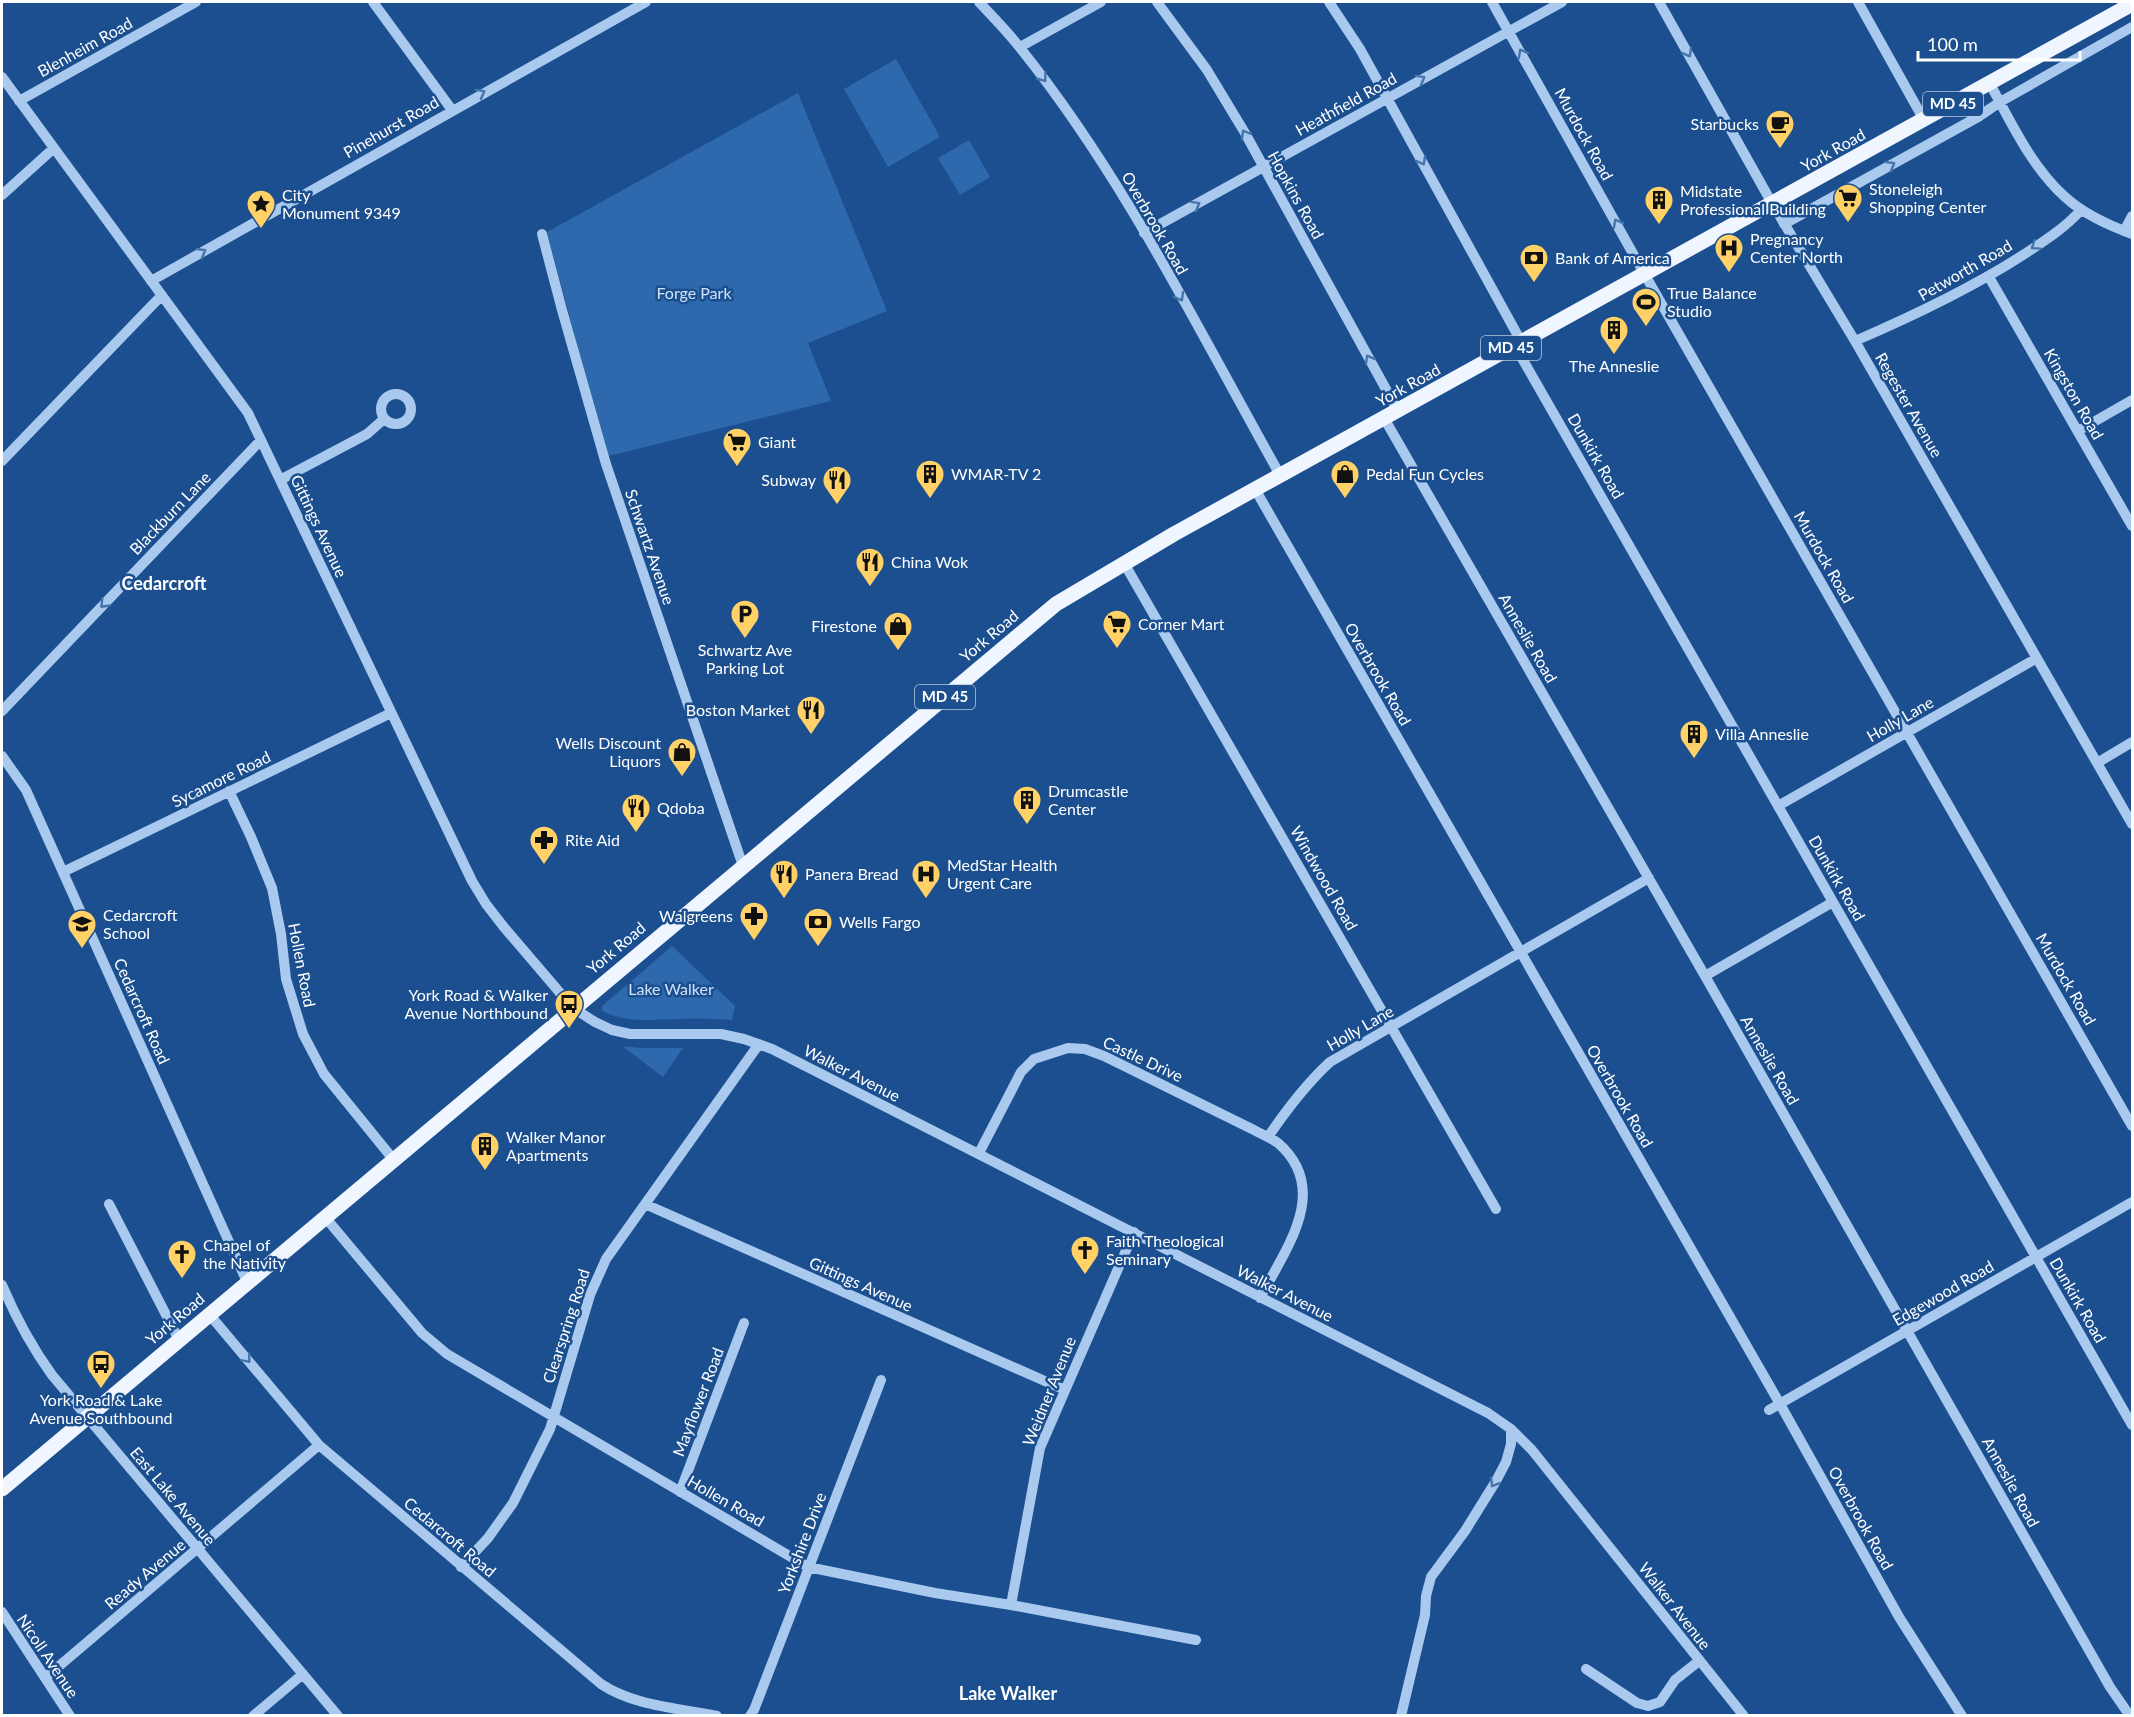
<svg xmlns="http://www.w3.org/2000/svg" width="2134" height="1717" font-family="Lato,sans-serif">
  <style>
    .green { fill: #2e69ad }
    .lines { fill: none; stroke-linecap: round; stroke-linejoin: round }
    .minor { stroke: #a9c9ee; stroke-width: 10 }
    .major { stroke: #f0f6ff; stroke-width: 15 }
    .oneway { stroke: #4674ac }
    .labels { text-anchor: middle; stroke-width: 5; stroke-linejoin: round; paint-order: stroke }
    .shield { fill: #1b4f8f; stroke: #bbcadd; stroke-width: 1.5 }
    .shield-label { font-size: 15px; font-weight: bold; fill: #fff }
    .street-label { font-size: 16px; fill: #fff; stroke: #1b4f8f }
    .poi-label { font-size: 16px; fill: #fff; stroke: #1b4f8f; text-anchor: start }
    .park-label { font-size: 16px; fill: #cfe3fa; stroke: #1b4f8f }
    .neighbourhood-label { font-size: 18px; font-weight: bold; fill: #fff; stroke: #1b4f8f }
  </style>
  <rect width="100%" height="100%" fill="#1b4f8f"/>
  <path class="green" d="M896 59 940 137 888 167 844 89Z
    M798 93 887 311 808 343 831 401 609 456 578 348 547 232Z
    M969 140 990 177 960 195 938 158Z
    M672 946 735 1006 732 1020C715 1019 698 1018 680 1019 653 1019 627 1024 602 1011V1006Z
    M622 1046 642 1048H683L663 1077Z"/>
  <g class="lines">
    <path class="minor" d="M373 2 452 110
      M979 2C993 17 1008 32 1021 49 1125 179 1199 331 1280 475
      M1157 2 1207 70 1245 133 1398 411
      M1329 2 1360 49 1522 343
      M1492 2 1645 275 2132 1126
      M1659 2 1773 205 1855 341 2132 824
      M1858 2 1924 120
      M1020 47 1101 2
      M2 77 248 413 472 881 486 904 503 926 573 1008 595 1022 612 1030 630 1034H721L744 1039 772 1049 1488 1413 1511 1429 1532 1450 1744 1716
      M1990 84C2011 122 2031 166 2064 196 2083 214 2108 225 2132 234
      M19 101 196 2
      M2 195 54 148
      M1784 224 1978 117 2000 102 2132 27
      M2124 231 2132 216
      M1144 233 1562 2
      M542 234 562 310 606 464 743 866
      M1989 277 2132 526
      M151 281 646 2
      M1855 341C1913 316 1970 289 2023 255 2043 242 2065 228 2081 210
      M1515 346 2132 1425
      M381 409a15 15 0 1 1 30 0a15 15 0 1 1-30 0Z
      M1384 418 1705 976 2110 1687 2130 1716
      M2078 431 2132 400
      M2 461 162 295
      M280 480 367 434 384 419
      M1255 489 1780 1404 1899 1617 1962 1716
      M1124 563 1496 1209
      M2 711 261 440
      M2 756 26 790 247 1282
      M2097 763 2132 742
      M229 791 251 837 272 888 281 934 286 979 303 1034 324 1074 393 1159
      M1778 806 2037 658
      M63 872 391 713
      M1705 976 1833 902
      M1268 1137C1287 1109 1305 1085 1330 1062L1649 878
      M979 1153 1021 1072 1034 1059 1068 1048 1085 1049 1104 1056 1254 1130C1261 1134 1271 1138 1278 1143 1332 1190 1285 1250 1260 1298
      M109 1204 179 1340
      M645 1204 1065 1390
      M325 1217 422 1333 447 1354 808 1567 935 1593 1011 1605 1196 1640
      M2 1285C16 1318 31 1346 52 1375L338 1716
      M209 1314 319 1445 601 1684C634 1706 678 1708 717 1716
      M1769 1410 2132 1202
      M680 1492 744 1323
      M461 1567 488 1538 513 1503 550 1429 590 1295 606 1259 759 1044
      M1011 1605 1040 1448 1134 1232
      M2 1612 70 1716
      M1586 1669 1637 1703 1648 1706 1660 1702 1675 1680 1699 1661
      M45 1678 319 1445
      M253 1716 303 1674
      M750 1716 754 1710 881 1380
      M1401 1716 1425 1615 1426 1596 1431 1577 1465 1531 1496 1481 1506 1462 1511 1444V1429"/>
    <path class="major" d="M2 1489 1056 604 1174 534 2132 4"/>
  </g>
  <defs><path id="oneway-chevron" d="M-2-3.5L2.5 0L-2 3.5" fill="none" stroke-width="1.6" stroke-linecap="round" stroke-linejoin="round" transform="scale(1.5)"/></defs>
  <g class="oneway">
    <use href="#oneway-chevron" transform="translate(1522 53) rotate(-119)"/>
    <use href="#oneway-chevron" transform="translate(1688 53) rotate(61)"/>
    <use href="#oneway-chevron" transform="translate(1043 78) rotate(53)"/>
    <use href="#oneway-chevron" transform="translate(1421 79) rotate(-29)"/>
    <use href="#oneway-chevron" transform="translate(481 93) rotate(-29)"/>
    <use href="#oneway-chevron" transform="translate(1245 134) rotate(-120)"/>
    <use href="#oneway-chevron" transform="translate(1422 161) rotate(61)"/>
    <use href="#oneway-chevron" transform="translate(1891 165) rotate(-30)"/>
    <use href="#oneway-chevron" transform="translate(1196 205) rotate(-29)"/>
    <use href="#oneway-chevron" transform="translate(1617 223) rotate(-118)"/>
    <use href="#oneway-chevron" transform="translate(2035 246) rotate(145)"/>
    <use href="#oneway-chevron" transform="translate(202 252) rotate(-30)"/>
    <use href="#oneway-chevron" transform="translate(1180 297) rotate(61)"/>
    <use href="#oneway-chevron" transform="translate(1369 359) rotate(-119)"/>
    <use href="#oneway-chevron" transform="translate(104 604) rotate(134)"/>
    <use href="#oneway-chevron" transform="translate(247 1359) rotate(50)"/>
    <use href="#oneway-chevron" transform="translate(1494 1483) rotate(122)"/>
  </g>
  <defs>
    <g id="cafe-pin" transform="scale(1.5)"><path d="M0 17L-7.5 6A9.5 9.5 0 1 1 7.5 6Z" fill="#ffd166" stroke="#1b4f8f"/><path d="M-5.5-4.5H6V0H3Q3 3.5 0 3.5H-2.5Q-5.5 3.5-5.5 0ZM3-3.2v2h1.7v-2ZM-6 4.5H4V6H-6Z" fill="#111"/></g>
    <g id="supermarket-pin" transform="scale(1.5)"><path d="M0 17L-7.5 6A9.5 9.5 0 1 1 7.5 6Z" fill="#ffd166" stroke="#1b4f8f"/><path d="M-6-5.5h2.5l.6 2H6L4.5 2H-2.5L-4.4-4H-6ZM-1.5 3.2a1.3 1.3 0 1 0 .1 0ZM3 3.2a1.3 1.3 0 1 0 .1 0Z" fill="#111"/></g>
    <g id="building-pin" transform="scale(1.5)"><path d="M0 17L-7.5 6A9.5 9.5 0 1 1 7.5 6Z" fill="#ffd166" stroke="#1b4f8f"/><path d="M-4-6H4V6H1V3H-1V6H-4ZM-2.5-4.3h1.7v1.8h-1.7ZM.8-4.3h1.7v1.8H.8ZM-2.5-1h1.7V.8h-1.7ZM.8-1h1.7V.8H.8Z" fill="#111"/></g>
    <g id="sight-pin" transform="scale(1.5)"><path d="M0 17L-7.5 6A9.5 9.5 0 1 1 7.5 6Z" fill="#ffd166" stroke="#1b4f8f"/><path d="M0-6L1.8-2.2L6-1.7L2.9 1.2L3.7 5.4L0 3.3L-3.7 5.4L-2.9 1.2L-6-1.7L-1.8-2.2Z" fill="#111"/></g>
    <g id="hospital-pin" transform="scale(1.5)"><path d="M0 17L-7.5 6A9.5 9.5 0 1 1 7.5 6Z" fill="#ffd166" stroke="#1b4f8f"/><path d="M-5-5h3v3.5h4V-5h3V5h-3V1.5h-4V5h-3Z" fill="#111"/></g>
    <g id="bank-pin" transform="scale(1.5)"><path d="M0 17L-7.5 6A9.5 9.5 0 1 1 7.5 6Z" fill="#ffd166" stroke="#1b4f8f"/><path d="M-6-4H6V4H-6ZM0-2.3a2.3 2.3 0 1 0 0 4.6a2.3 2.3 0 1 0 0-4.6Z" fill="#111"/></g>
    <g id="stadium-pin" transform="scale(1.5)"><path d="M0 17L-7.5 6A9.5 9.5 0 1 1 7.5 6Z" fill="#ffd166" stroke="#1b4f8f"/><path d="M0-5a6.5 5 0 1 0 0 10a6.5 5 0 1 0 0-10ZM-3.5-1.8h7v3.6h-7Z" fill="#111"/></g>
    <g id="shop-pin" transform="scale(1.5)"><path d="M0 17L-7.5 6A9.5 9.5 0 1 1 7.5 6Z" fill="#ffd166" stroke="#1b4f8f"/><path d="M-5-2.5h2.3a2.7 3.5 0 0 1 5.4 0H5L5.5 6h-11ZM-1.5-2.5h3a1.5 2.3 0 0 0-3 0Z" fill="#111"/></g>
    <g id="restaurant-pin" transform="scale(1.5)"><path d="M0 17L-7.5 6A9.5 9.5 0 1 1 7.5 6Z" fill="#ffd166" stroke="#1b4f8f"/><path d="M-5-6h1v4h1v-4h1v4h1v-4h1v5L-1.5 .5V6h-2V.5L-5-1ZM5-6V6H3V1.5H1.5Q1.5-4 5-6Z" fill="#111"/></g>
    <g id="parking-pin" transform="scale(1.5)"><path d="M0 17L-7.5 6A9.5 9.5 0 1 1 7.5 6Z" fill="#ffd166" stroke="#1b4f8f"/><path d="M-3.5-5.5H1a3.5 3.5 0 0 1 0 7H-1V5.5H-3.5ZM-1-3.4V-.6H.8a1.4 1.4 0 0 0 0-2.8Z" fill="#111"/></g>
    <g id="pharmacy-pin" transform="scale(1.5)"><path d="M0 17L-7.5 6A9.5 9.5 0 1 1 7.5 6Z" fill="#ffd166" stroke="#1b4f8f"/><path d="M-2-6h4v4h4v4h-4v4h-4v-4h-4v-4h4Z" fill="#111"/></g>
    <g id="school-pin" transform="scale(1.5)"><path d="M0 17L-7.5 6A9.5 9.5 0 1 1 7.5 6Z" fill="#ffd166" stroke="#1b4f8f"/><path d="M0-5L7-2L0 1L-7-2ZM-4 1L0 2.5L4 1V4Q0 6-4 4Z" fill="#111"/></g>
    <g id="bus-pin" transform="scale(1.5)"><path d="M0 17L-7.5 6A9.5 9.5 0 1 1 7.5 6Z" fill="#ffd166" stroke="#1b4f8f"/><path d="M-5-6H5V4H4V6H2V4H-2V6H-4V4H-5ZM-3.5-4V0h7V-4ZM-3.5 1.2v1.5H-2V1.2ZM2 1.2v1.5H3.5V1.2Z" fill="#111"/></g>
    <g id="church-pin" transform="scale(1.5)"><path d="M0 17L-7.5 6A9.5 9.5 0 1 1 7.5 6Z" fill="#ffd166" stroke="#1b4f8f"/><path d="M-1.2-6h2.4v3.5h3.3v2.4h-3.3V6h-2.4V-.1h-3.3v-2.4h3.3Z" fill="#111"/></g>
  </defs>
  <g fill-rule="evenodd">
    <use href="#cafe-pin" x="1780" y="124"/>
    <use href="#supermarket-pin" x="1848" y="198"/>
    <use href="#building-pin" x="1659" y="200"/>
    <use href="#sight-pin" x="261" y="204"/>
    <use href="#hospital-pin" x="1729" y="248"/>
    <use href="#bank-pin" x="1534" y="258"/>
    <use href="#stadium-pin" x="1646" y="302"/>
    <use href="#building-pin" x="1614" y="330"/>
    <use href="#supermarket-pin" x="737" y="442"/>
    <use href="#building-pin" x="930" y="474"/>
    <use href="#shop-pin" x="1345" y="474"/>
    <use href="#restaurant-pin" x="837" y="480"/>
    <use href="#restaurant-pin" x="870" y="562"/>
    <use href="#parking-pin" x="745" y="614"/>
    <use href="#supermarket-pin" x="1117" y="624"/>
    <use href="#shop-pin" x="898" y="626"/>
    <use href="#restaurant-pin" x="811" y="710"/>
    <use href="#building-pin" x="1694" y="734"/>
    <use href="#shop-pin" x="682" y="752"/>
    <use href="#building-pin" x="1027" y="800"/>
    <use href="#restaurant-pin" x="636" y="808"/>
    <use href="#pharmacy-pin" x="544" y="840"/>
    <use href="#restaurant-pin" x="784" y="874"/>
    <use href="#hospital-pin" x="926" y="874"/>
    <use href="#pharmacy-pin" x="754" y="916"/>
    <use href="#bank-pin" x="818" y="922"/>
    <use href="#school-pin" x="82" y="924"/>
    <use href="#bus-pin" x="569" y="1004"/>
    <use href="#building-pin" x="485" y="1146"/>
    <use href="#church-pin" x="1085" y="1250"/>
    <use href="#church-pin" x="182" y="1254"/>
    <use href="#bus-pin" x="101" y="1364"/>
  </g>
  <g class="labels">
    <g class="shield">
      <rect x="1923" y="92" width="60" height="24" rx="4.5"/>
      <rect x="1481" y="336" width="60" height="24" rx="4.5"/>
      <rect x="915" y="685" width="60" height="24" rx="4.5"/>
    </g>
    <g class="shield-label">
      <text x="1953" y="109">MD 45</text>
      <text x="1511" y="353">MD 45</text>
      <text x="945" y="702">MD 45</text>
    </g>
    <g class="street-label">
      <text transform="translate(85 47) rotate(-29)" y="6">Blenheim Road</text>
      <text transform="translate(1346 104) rotate(-29)" y="6">Heathfield Road</text>
      <text transform="translate(391 127) rotate(-30)" y="6">Pinehurst Road</text>
      <text transform="translate(1584 134) rotate(61)" y="6">Murdock Road</text>
      <text transform="translate(1833 150) rotate(-29)" y="6">York Road</text>
      <text transform="translate(1296 195) rotate(61)" y="6">Hopkins Road</text>
      <text transform="translate(1155 223) rotate(60)" y="6">Overbrook Road</text>
      <text transform="translate(1965 270) rotate(-30)" y="6">Petworth Road</text>
      <text transform="translate(1408 385) rotate(-29)" y="6">York Road</text>
      <text transform="translate(2074 394) rotate(60)" y="6">Kingston Road</text>
      <text transform="translate(1909 405) rotate(60)" y="6">Regester Avenue</text>
      <text transform="translate(1596 456) rotate(60)" y="6">Dunkirk Road</text>
      <text transform="translate(170 513) rotate(-46)" y="6">Blackburn Lane</text>
      <text transform="translate(319 526) rotate(65)" y="6">Gittings Avenue</text>
      <text transform="translate(650 547) rotate(71)" y="6">Schwartz Avenue</text>
      <text transform="translate(1824 557) rotate(60)" y="6">Murdock Road</text>
      <text transform="translate(989 636) rotate(-40)" y="6">York Road</text>
      <text transform="translate(1528 638) rotate(60)" y="6">Anneslie Road</text>
      <text transform="translate(1378 674) rotate(60)" y="6">Overbrook Road</text>
      <text transform="translate(1900 719) rotate(-30)" y="6">Holly Lane</text>
      <text transform="translate(221 779) rotate(-26)" y="6">Sycamore Road</text>
      <text transform="translate(1324 878) rotate(60)" y="6">Windwood Road</text>
      <text transform="translate(1837 878) rotate(60)" y="6">Dunkirk Road</text>
      <text transform="translate(616 948) rotate(-40)" y="6">York Road</text>
      <text transform="translate(302 965) rotate(79)" y="6">Hollen Road</text>
      <text transform="translate(2066 979) rotate(60)" y="6">Murdock Road</text>
      <text transform="translate(142 1011) rotate(66)" y="6">Cedarcroft Road</text>
      <text transform="translate(1360 1028) rotate(-30)" y="6">Holly Lane</text>
      <text transform="translate(1143 1059) rotate(25)" y="6">Castle Drive</text>
      <text transform="translate(1770 1060) rotate(60)" y="6">Anneslie Road</text>
      <text transform="translate(852 1073) rotate(27)" y="6">Walker Avenue</text>
      <text transform="translate(1620 1096) rotate(60)" y="6">Overbrook Road</text>
      <text transform="translate(861 1284) rotate(24)" y="6">Gittings Avenue</text>
      <text transform="translate(1285 1293) rotate(27)" y="6">Walker Avenue</text>
      <text transform="translate(1943 1293) rotate(-30)" y="6">Edgewood Road</text>
      <text transform="translate(2078 1300) rotate(60)" y="6">Dunkirk Road</text>
      <text transform="translate(175 1319) rotate(-40)" y="6">York Road</text>
      <text transform="translate(566 1326) rotate(-72)" y="6">Clearspring Road</text>
      <text transform="translate(1049 1391) rotate(-68)" y="6">Weidner Avenue</text>
      <text transform="translate(698 1402) rotate(-69)" y="6">Mayflower Road</text>
      <text transform="translate(2011 1482) rotate(61)" y="6">Anneslie Road</text>
      <text transform="translate(173 1496) rotate(50)" y="6">East Lake Avenue</text>
      <text transform="translate(726 1501) rotate(30)" y="6">Hollen Road</text>
      <text transform="translate(1861 1518) rotate(61)" y="6">Overbrook Road</text>
      <text transform="translate(450 1537) rotate(40)" y="6">Cedarcroft Road</text>
      <text transform="translate(802 1543) rotate(-69)" y="6">Yorkshire Drive</text>
      <text transform="translate(145 1574) rotate(-40)" y="6">Ready Avenue</text>
      <text transform="translate(1675 1606) rotate(52)" y="6">Walker Avenue</text>
      <text transform="translate(48 1656) rotate(56)" y="6">Nicoll Avenue</text>
    </g>
    <g class="poi-label">
      <text x="1759" y="130" text-anchor="end">Starbucks</text>
      <text x="1869" y="195">Stoneleigh<tspan x="1869" dy="18">Shopping Center</tspan></text>
      <text x="1680" y="197">Midstate<tspan x="1680" dy="18">Professional Building</tspan></text>
      <text x="282" y="201">City<tspan x="282" dy="18">Monument 9349</tspan></text>
      <text x="1750" y="245">Pregnancy<tspan x="1750" dy="18">Center North</tspan></text>
      <text x="1555" y="264">Bank of America</text>
      <text x="1667" y="299">True Balance<tspan x="1667" dy="18">Studio</tspan></text>
      <text x="1614" y="372" text-anchor="middle">The Anneslie</text>
      <text x="758" y="448">Giant</text>
      <text x="951" y="480">WMAR-TV 2</text>
      <text x="1366" y="480">Pedal Fun Cycles</text>
      <text x="816" y="486" text-anchor="end">Subway</text>
      <text x="891" y="568">China Wok</text>
      <text x="1138" y="630">Corner Mart</text>
      <text x="877" y="632" text-anchor="end">Firestone</text>
      <text x="745" y="656" text-anchor="middle">Schwartz Ave<tspan x="745" dy="18">Parking Lot</tspan></text>
      <text x="790" y="716" text-anchor="end">Boston Market</text>
      <text x="1715" y="740">Villa Anneslie</text>
      <text x="661" y="749" text-anchor="end">Wells Discount<tspan x="661" dy="18">Liquors</tspan></text>
      <text x="1048" y="797">Drumcastle<tspan x="1048" dy="18">Center</tspan></text>
      <text x="657" y="814">Qdoba</text>
      <text x="565" y="846">Rite Aid</text>
      <text x="947" y="871">MedStar Health<tspan x="947" dy="18">Urgent Care</tspan></text>
      <text x="805" y="880">Panera Bread</text>
      <text x="103" y="921">Cedarcroft<tspan x="103" dy="18">School</tspan></text>
      <text x="733" y="922" text-anchor="end">Walgreens</text>
      <text x="839" y="928">Wells Fargo</text>
      <text x="548" y="1001" text-anchor="end">York Road &amp; Walker<tspan x="548" dy="18">Avenue Northbound</tspan></text>
      <text x="506" y="1143">Walker Manor<tspan x="506" dy="18">Apartments</tspan></text>
      <text x="1106" y="1247">Faith Theological<tspan x="1106" dy="18">Seminary</tspan></text>
      <text x="203" y="1251">Chapel of<tspan x="203" dy="18">the Nativity</tspan></text>
      <text x="101" y="1406" text-anchor="middle">York Road &amp; Lake<tspan x="101" dy="18">Avenue Southbound</tspan></text>
    </g>
    <g class="park-label">
      <text x="694" y="299">Forge Park</text>
      <text x="671" y="995">Lake Walker</text>
    </g>
    <g class="neighbourhood-label">
      <text x="164" y="590">Cedarcroft</text>
      <text x="1008" y="1700">Lake Walker</text>
    </g>
  </g>
  <rect width="2134" height="1717" fill="none" stroke="#ffffff" stroke-width="6"/>
  <path d="M1918 51v9h162v-9" fill="none" stroke="#ffffff" stroke-width="3"/>
  <text x="1927" y="51" font-size="18" fill="#ffffff" stroke="#1b4f8f" stroke-width="4.5" paint-order="stroke">100 m</text>
</svg>
